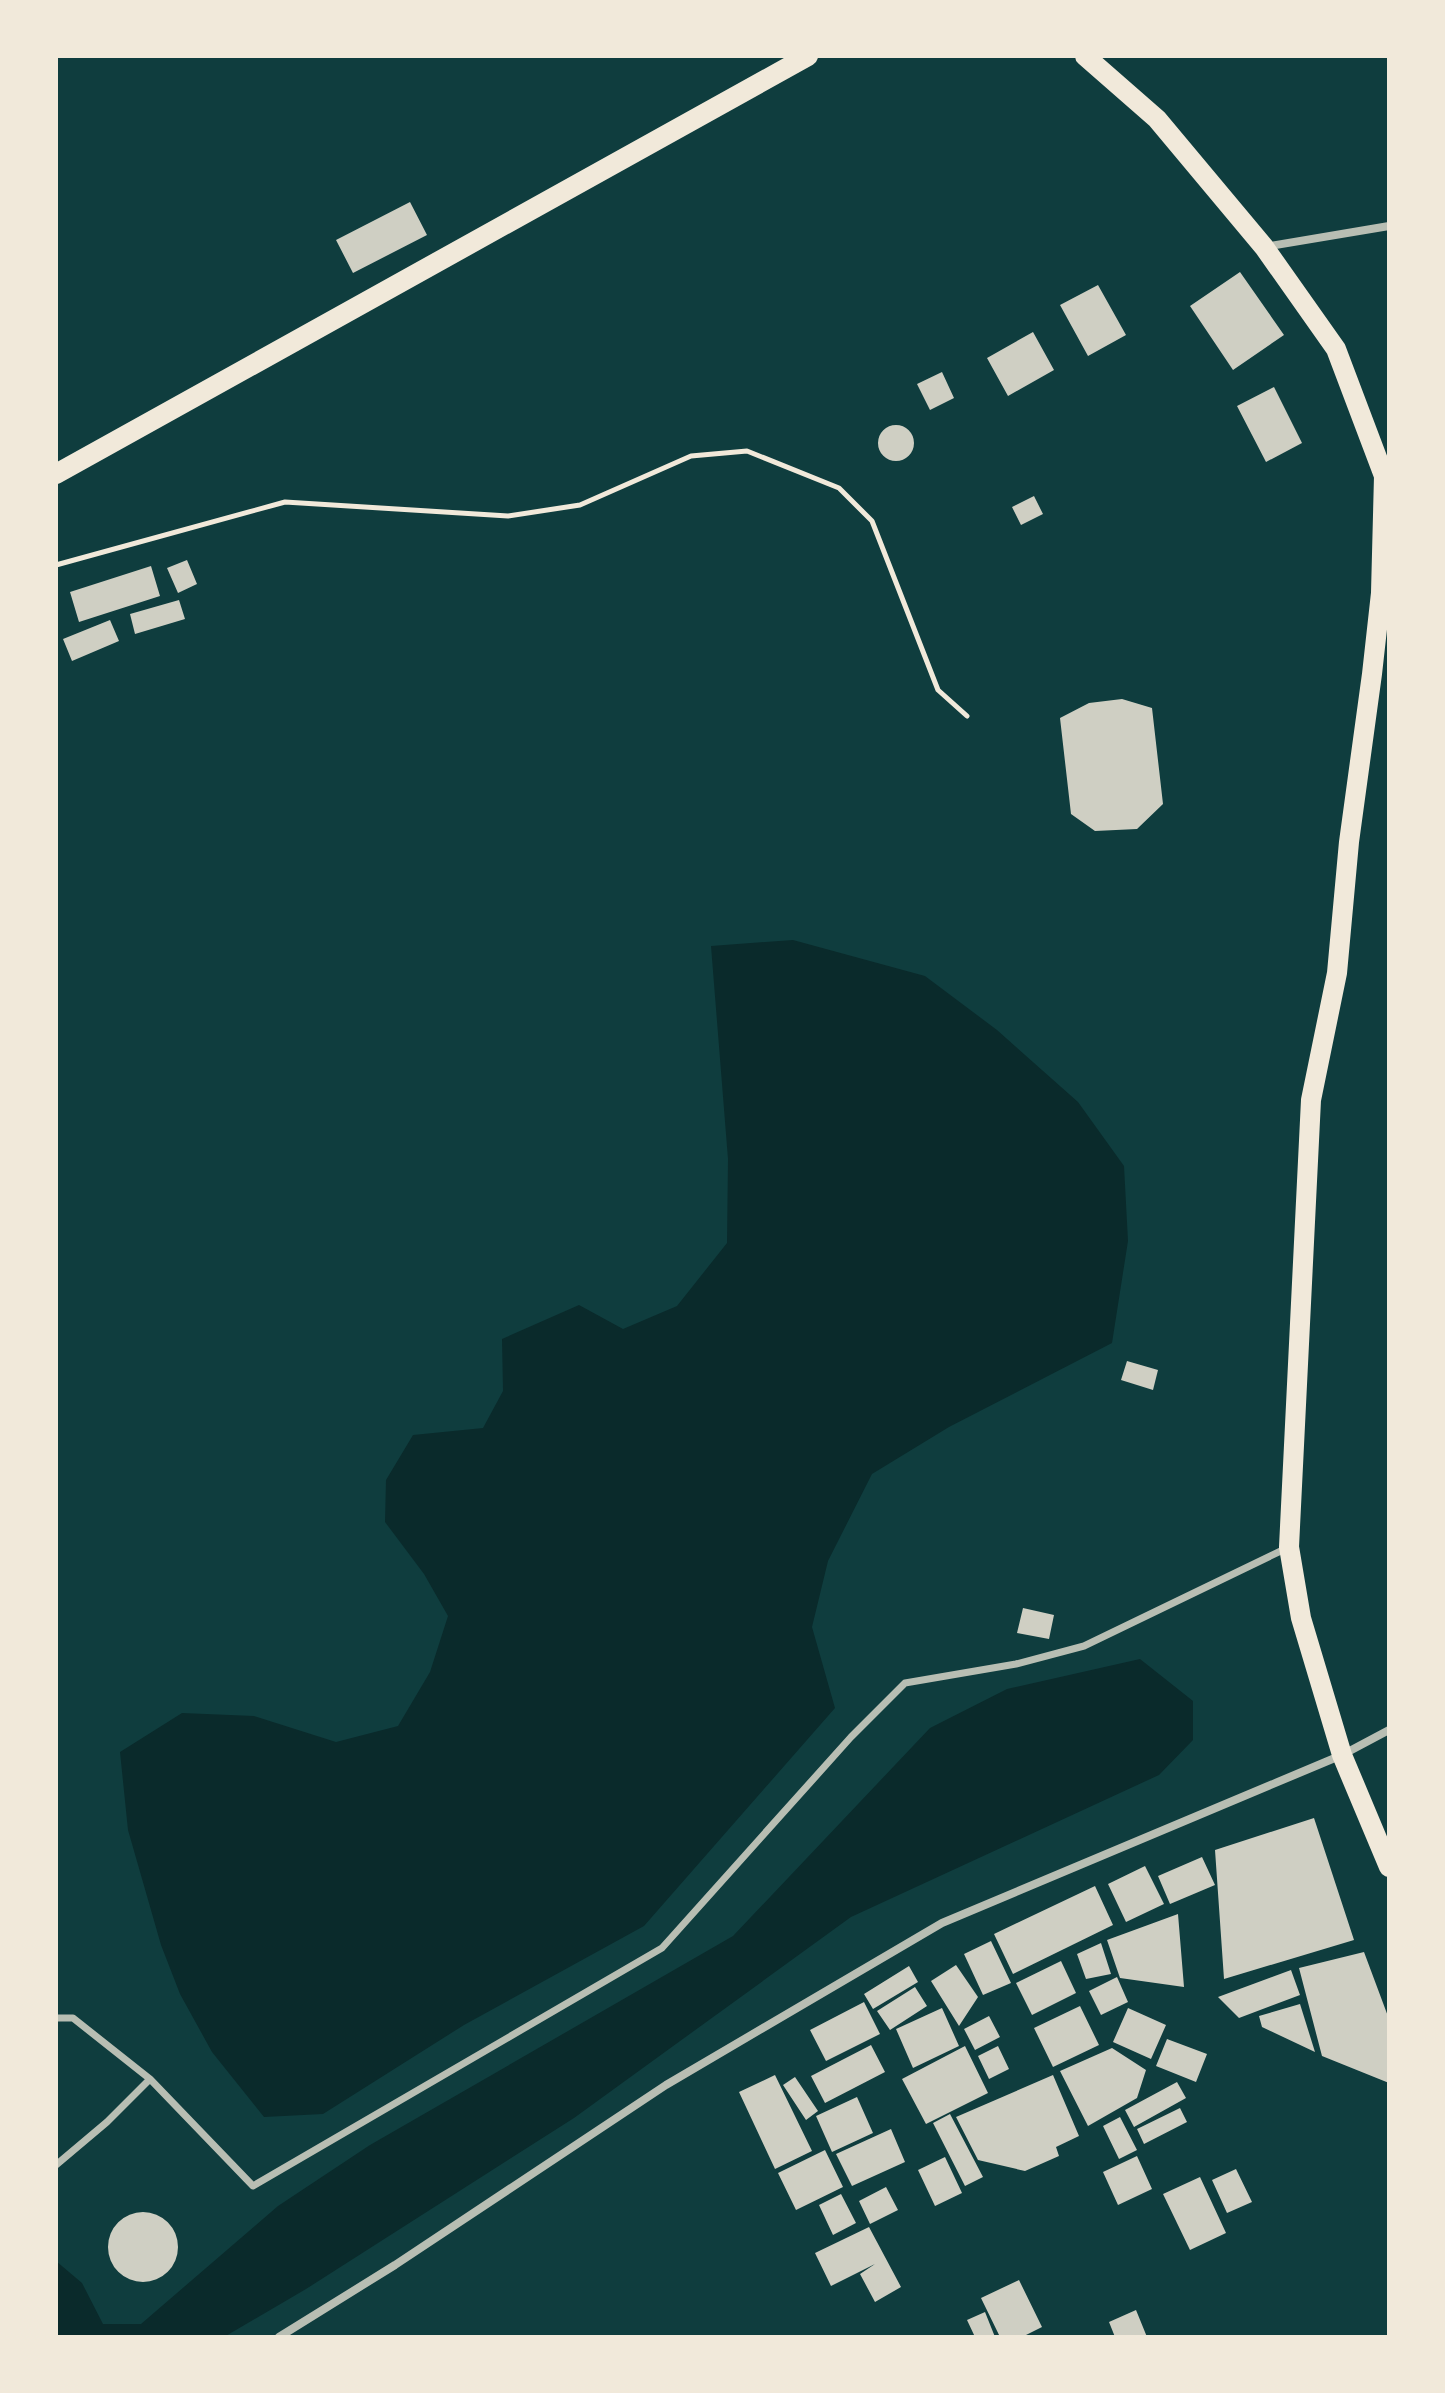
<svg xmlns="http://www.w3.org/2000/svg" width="1445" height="2393" font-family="Arial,sans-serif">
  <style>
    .water { fill: #0a2a2b }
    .building { fill: #cfcfc3 }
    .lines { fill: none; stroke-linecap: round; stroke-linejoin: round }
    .path { stroke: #f1e9da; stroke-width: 5 }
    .pedestrian { stroke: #b8beb3; stroke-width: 7 }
    .minor { stroke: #b8beb3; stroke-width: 8 }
    .primary { stroke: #f1e9da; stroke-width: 20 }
  </style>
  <rect width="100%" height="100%" fill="#0f3d3e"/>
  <path class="water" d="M793 940 925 976 997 1030 1078 1102 1124 1166 1128 1241 1112 1343 949 1427 872 1474 828 1561 812 1627 835 1708 644 1926 464 2025 323 2114 264 2117 212 2052 180 1994 161 1945 128 1830 120 1752 182 1713 254 1716 336 1742 398 1726 430 1672 448 1616 424 1574 385 1522 386 1480 413 1435 483 1428 503 1391 502 1339 579 1305 623 1329 677 1306 727 1243 728 1159 711 946Z
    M1140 1659 1193 1701V1740L1159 1775 851 1917 574 2118 306 2289 224 2337H56V2261L82 2283 103 2324H141L278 2206 370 2145 733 1936 930 1728 1007 1689Z"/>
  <path class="building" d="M410 202 427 235 353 273 336 240Z
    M1240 272 1284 335 1233 370 1190 306Z
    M1098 285 1126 335 1088 356 1060 305Z
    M1033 332 1054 370 1008 396 987 358Z
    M942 372 954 398 930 410 917 384Z
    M1274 387 1302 443 1266 462 1237 406Z
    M878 443a18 18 0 1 1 36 0a18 18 0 1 1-36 0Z
    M1034 496 1043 514 1021 525 1012 507Z
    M187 560 197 584 178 593 167 568Z
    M151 566 160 596 79 622 70 592Z
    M179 600 185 619 135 634 130 614Z
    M110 620 119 641 72 661 63 639Z
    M1122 699 1152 708 1163 804 1137 829 1095 831 1071 814 1060 718 1089 703Z
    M1127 1361 1158 1370 1153 1390 1121 1380Z
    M1023 1608 1054 1615 1049 1639 1017 1633Z
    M1314 1818 1354 1940 1224 1979 1215 1850Z
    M1202 1857 1215 1885 1170 1904 1158 1876Z
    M1145 1866 1164 1904 1126 1922 1108 1884Z
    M1095 1886 1113 1925 1013 1974 994 1934Z
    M1178 1914 1184 1987 1120 1978 1107 1940Z
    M991 1941 1011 1983 983 1995 964 1954Z
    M1101 1943 1111 1974 1086 1979 1077 1954Z
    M1364 1952 1389 2019V2083L1322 2056 1299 1968Z
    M1061 1961 1076 1993 1032 2015 1016 1983Z
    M956 1965 978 1997 959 2026 931 1981Z
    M909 1966 918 1982 873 2009 864 1994Z
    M1291 1970 1300 1995 1239 2018 1218 1997Z
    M1117 1977 1128 2002 1101 2015 1089 1991Z
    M915 1987 927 2006 890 2030 877 2011Z
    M864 2002 880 2034 826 2061 810 2030Z
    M1300 2004 1315 2052 1262 2027 1259 2016Z
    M1080 2006 1099 2045 1053 2067 1034 2028Z
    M942 2008 959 2046 913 2068 896 2029Z
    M1128 2008 1166 2025 1151 2059 1113 2042Z
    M989 2016 1000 2037 975 2050 964 2029Z
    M1167 2039 1207 2054 1196 2082 1156 2066Z
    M871 2045 885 2072 825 2103 811 2076Z
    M965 2046 988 2093 926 2124 902 2079Z
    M998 2046 1009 2069 989 2079 978 2056Z
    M1112 2048 1146 2070 1137 2098 1088 2126 1060 2071Z
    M775 2075 812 2151 775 2169 739 2092Z
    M1053 2075 1079 2136 1056 2147 1059 2156 1025 2171 978 2160 956 2117Z
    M795 2077 818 2111 806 2120 783 2085Z
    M1177 2082 1186 2098 1134 2127 1125 2110Z
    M857 2097 873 2133 832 2152 816 2116Z
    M1180 2108 1187 2122 1144 2144 1137 2129Z
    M950 2114 983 2177 965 2186 933 2123Z
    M1120 2117 1137 2150 1119 2159 1103 2126Z
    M891 2129 905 2162 852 2186 836 2154Z
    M825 2150 843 2187 796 2210 778 2173Z
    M1137 2156 1152 2189 1118 2205 1103 2172Z
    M945 2157 962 2193 935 2206 918 2170Z
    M1236 2169 1252 2202 1227 2213 1212 2180Z
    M1200 2177 1226 2233 1190 2250 1163 2194Z
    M886 2187 898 2210 870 2224 859 2201Z
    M841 2194 856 2223 833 2235 819 2205Z
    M108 2247a35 35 0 1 1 70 0a35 35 0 1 1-70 0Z
    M869 2227 901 2287 875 2302 860 2274 875 2264 831 2286 815 2253Z
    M1019 2280 1042 2327 1022 2337H1000L981 2298Z
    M1136 2310 1147 2337H1115L1109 2322Z
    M985 2312 995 2337H975L967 2320Z"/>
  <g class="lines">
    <path class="path" d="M56 565 285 502 508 516 580 505 691 456 747 451 839 488 872 521 938 690 967 716"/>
    <path class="pedestrian" d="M56 2018H73L150 2079
      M56 2165 107 2122 150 2079 253 2186 662 1948 851 1737 905 1683 1016 1664 1084 1646 1287 1548"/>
    <path class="minor" d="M1264 247 1389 226
      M279 2337 395 2265 666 2085 942 1923 1342 1755 1389 1730"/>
    <path class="primary" d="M1085 56 1157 119 1264 247 1336 349 1384 476 1381 593 1372 674 1349 842 1337 973 1311 1100 1289 1547 1301 1618 1342 1755 1389 1867
      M56 474 808 56"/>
  </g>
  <rect width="1445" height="2393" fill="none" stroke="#f1e9da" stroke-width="116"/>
</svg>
